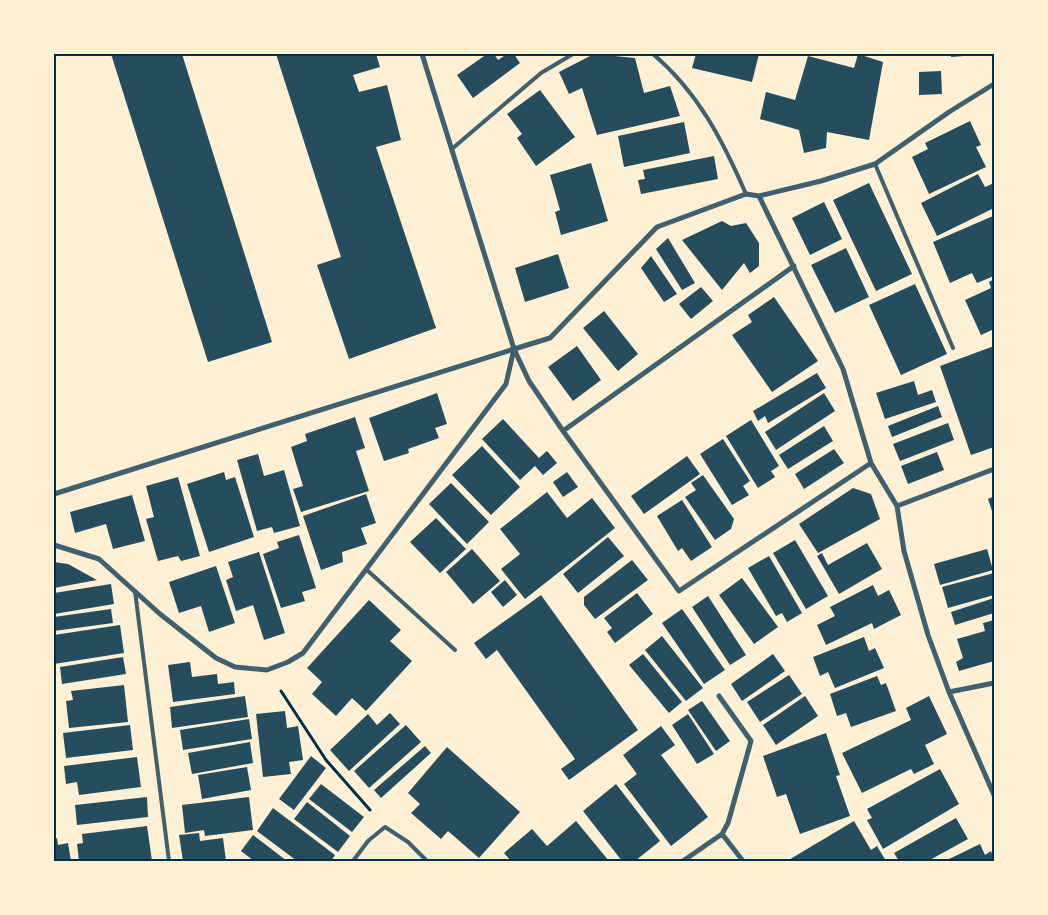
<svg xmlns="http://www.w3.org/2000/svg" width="1048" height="915" font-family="Lato,sans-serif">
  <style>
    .building { fill: #264d5e }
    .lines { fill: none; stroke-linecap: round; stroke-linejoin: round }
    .path { stroke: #003049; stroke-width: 3 }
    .service { stroke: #3f606c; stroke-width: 4 }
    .minor { stroke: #3f606c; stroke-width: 5 }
    .neatline { fill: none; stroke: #003049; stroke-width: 2 }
  </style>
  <rect width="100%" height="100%" fill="#fdf0d5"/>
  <path class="building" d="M111 54H182L272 342 208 362Z
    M276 54H376L380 67 353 75 359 92 387 85 401 140 376 147 436 328 349 359 317 265 341 257Z
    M487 54H494L498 60 507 54H514L520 63 473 98 457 75Z
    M594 54 635 58 644 93 670 86 680 116 597 135 582 88 569 94 559 72Z
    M696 54H759L752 82 692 68Z
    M858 54 883 62 869 140 827 132 826 148 804 153 799 130 760 119 766 92 795 100 808 56 854 68Z
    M951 54H977V55L951 57Z
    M941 71 942 94 919 95V72Z
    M540 90 575 137 536 166 517 138 522 134 507 114Z
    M970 121 981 145 976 147 986 167 929 194 912 157 928 149 925 143Z
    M684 122 690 153 624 167 618 136Z
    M714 156 718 179 641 194 638 180 645 179 643 170Z
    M591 163 608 221 561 235 555 212 560 210 550 175Z
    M978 174 985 187 994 183V208L937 236 921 203Z
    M869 183 912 274 876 291 833 200Z
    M824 202 842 239 810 255 792 218Z
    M993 216 994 276 977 283 972 273 950 283 933 242Z
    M722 221 731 226 746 223 759 243V266L750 273 744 263 722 290 682 240Z
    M668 238 695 283 682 290 656 249Z
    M846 248 869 297 835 313 811 265Z
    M558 254 569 288 525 302 515 268Z
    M651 256 677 294 664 302 641 268Z
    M994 279V329L981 335 965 300 991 288 989 282Z
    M915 284 947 354 901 375 869 305Z
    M701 287 713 301 691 319 679 304Z
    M774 297 818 361 772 392 732 335 752 322 748 315Z
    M604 311 638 354 618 371 583 328Z
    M577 346 601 380 573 401 548 367Z
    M994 346V447L971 455 940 366Z
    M817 373 826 388 768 423 765 416 758 421 753 411Z
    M914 381 918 395 932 390 936 402 885 419 876 393Z
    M437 393 447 424 435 428 439 438 408 449 409 453 384 461 369 418Z
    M824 393 835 411 776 450 765 432Z
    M938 406 942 417 892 437 888 426Z
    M355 417 365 448 356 451 369 491 301 512 293 489 303 486 291 447 307 441 305 434Z
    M503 419 539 458 547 451 557 463 543 475 535 466 520 480 482 439Z
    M751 420 779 466 771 471 775 477 758 488 726 436Z
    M948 423 954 440 900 461 893 444Z
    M824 426 833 441 788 469 779 455Z
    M723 439 750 481 743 486 749 495 732 505 700 454Z
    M482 446 520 487 491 515 452 475Z
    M834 449 844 463 804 489 795 474Z
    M937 452 944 470 908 484 901 466Z
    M258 454 264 476 284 470 300 526 274 533 272 527 257 531 237 460Z
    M687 456 700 474 644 514 631 496Z
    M224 472 226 480 235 477 254 537 209 552 187 484Z
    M567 472 578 487 563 497 553 482Z
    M703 475 734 519 731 529 715 540 685 497 696 490 691 483Z
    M178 477 200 556 181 561 178 556 158 561 146 519 154 517 146 486Z
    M451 483 489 522 467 544 429 504Z
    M853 488 871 494 880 519 818 553 799 524Z
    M547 492 567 518 592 498 615 528 525 599 501 569 520 554 500 529Z
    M366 494 376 523 361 528 367 544 342 552 343 562 321 570 303 516Z
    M132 495 145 541 113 549 106 524 75 533 70 512Z
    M994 496V517L988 499Z
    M682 500 712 547 691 561 682 548 678 551 657 516Z
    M436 518 466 549 440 573 410 542Z
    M299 535 316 588 302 592 305 601 281 608 263 554 279 548 277 542Z
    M608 537 624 556 578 593 563 574Z
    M795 540 828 596 806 609 773 553Z
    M867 543 882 569 839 594 817 556 822 553 828 565Z
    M472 549 500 581 473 604 446 572Z
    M987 549 993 570 940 585 934 564Z
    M259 552 285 633 264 640 253 605 236 611 226 580 233 577 228 562Z
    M769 556 802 613 787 622 782 613 776 616 748 568Z
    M632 560 648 580 595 619 584 605V597Z
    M54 562 68 564 97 580 54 588Z
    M216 566 235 623 209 632 201 606 179 613 169 582Z
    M994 573V595L948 608 942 587Z
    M742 578 778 627 754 644 719 595Z
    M505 580 517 595 503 607 491 592Z
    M111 584 114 604 54 614V593Z
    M873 585 878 596 889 590 901 615 874 629 872 623 826 645 817 625 835 616 830 607Z
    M637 593 653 614 615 643 607 632 612 628 604 618Z
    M541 595 638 730 569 780 561 769 575 759 497 650 486 659 474 643Z
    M708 596 746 655 730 665 692 607Z
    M994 598V613L955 625 951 612Z
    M369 600 401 630 390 641 412 661 366 711 352 698 336 716 312 694 322 682 307 668Z
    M111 609 113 623 54 631V617Z
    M682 609 725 670 704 684 662 623Z
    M994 620V661L959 671 956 662 963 658 957 639 985 631 983 623Z
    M120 625 124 653 54 664V635Z
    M662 636 703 688 686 701 645 650Z
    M864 637 869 651 875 648 884 668 835 688 828 672 820 676 813 657Z
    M643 654 682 702 669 713 629 665Z
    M773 654 785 671 742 701 731 684Z
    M123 657 126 674 62 684 60 667Z
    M190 662 192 677 217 674 218 684 234 682 235 694 173 702 168 665Z
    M789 675 802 694 760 722 747 702Z
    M877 676 881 685 886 683 896 711 851 727 846 713 837 716 830 694Z
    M124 685 128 722 69 728 66 701 73 700 71 691Z
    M245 696 248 717 172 728 170 707Z
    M805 696 818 716 776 745 763 725Z
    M929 696 947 734 925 745 934 764 914 774 911 769 862 793 842 753 911 720 906 708Z
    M702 701 730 741 716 751 688 710Z
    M285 711 287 728 298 726 303 760 289 762 291 774 263 777 256 714Z
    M390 713 400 724 349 771 330 750 368 714 377 725Z
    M688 714 714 754 697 764 672 725Z
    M249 719 252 739 183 750 180 730Z
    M130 725 133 750 66 758 63 733Z
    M406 725 421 742 369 788 354 771Z
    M661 726 675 745 661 755 708 817 671 846 624 784 637 774 623 755Z
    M826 733 840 775 836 776 850 816 800 834 786 794 777 797 763 756Z
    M250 742 253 763 192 774 188 753Z
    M425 746 431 753 381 798 374 790Z
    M447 747 520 812 479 858 448 831 441 839 411 813 420 804 408 793Z
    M311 756 326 768 294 810 279 799Z
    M137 757 141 787 79 795 77 782 66 784 64 766Z
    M247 767 251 790 202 799 198 775Z
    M940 769 959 804 883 849 867 820 872 818 867 809Z
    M321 784 364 817 352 832 309 799Z
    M616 784 660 841 635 861H622L583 811Z
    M147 797 148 817 77 825 75 805Z
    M249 797 253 830 205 836 204 830 185 833 182 805Z
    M307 802 350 836 338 852 294 819Z
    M273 808 335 855 331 861H297L257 831Z
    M956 818 968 839 928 861H899L894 853Z
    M576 821 609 861H511L504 853 532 829 547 846Z
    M854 821 871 850 877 846 886 861H787Z
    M147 826 152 861H79L77 844 83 843 82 834Z
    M199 833 200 841 223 838 226 861H183L179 835Z
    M253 835 287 861H254L241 851Z
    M57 838 58 845 68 843 71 861H54V839Z
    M980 844 985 855 991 851 994 861H945Z"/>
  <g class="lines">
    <path class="path" d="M281 691 326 760 370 810"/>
    <path class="service" d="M653 54C698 92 723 141 746 194
      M453 148 541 73 573 54
      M875 164 953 348
      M367 570 455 650
      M135 591 169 861
      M353 861 368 841 385 827 408 842 427 861"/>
    <path class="minor" d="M422 54 514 349 529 381 563 431 679 591 871 463
      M759 196 843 369 871 463 897 506 904 551 928 635 949 692 994 795
      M563 431 794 266
      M54 494 514 349
      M897 506 994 469
      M54 545 99 559 160 614 216 658 235 667 267 670 288 662 303 653 506 384 514 349 550 338 657 227 746 194 759 196 821 181 875 164 949 112 994 84
      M949 692 994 683
      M722 834 743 861
      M683 861 722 834 728 823 751 741 719 696"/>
  </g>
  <rect width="1048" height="915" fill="none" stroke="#fdf0d5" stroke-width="110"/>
  <rect x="55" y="55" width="938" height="805" class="neatline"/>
</svg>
